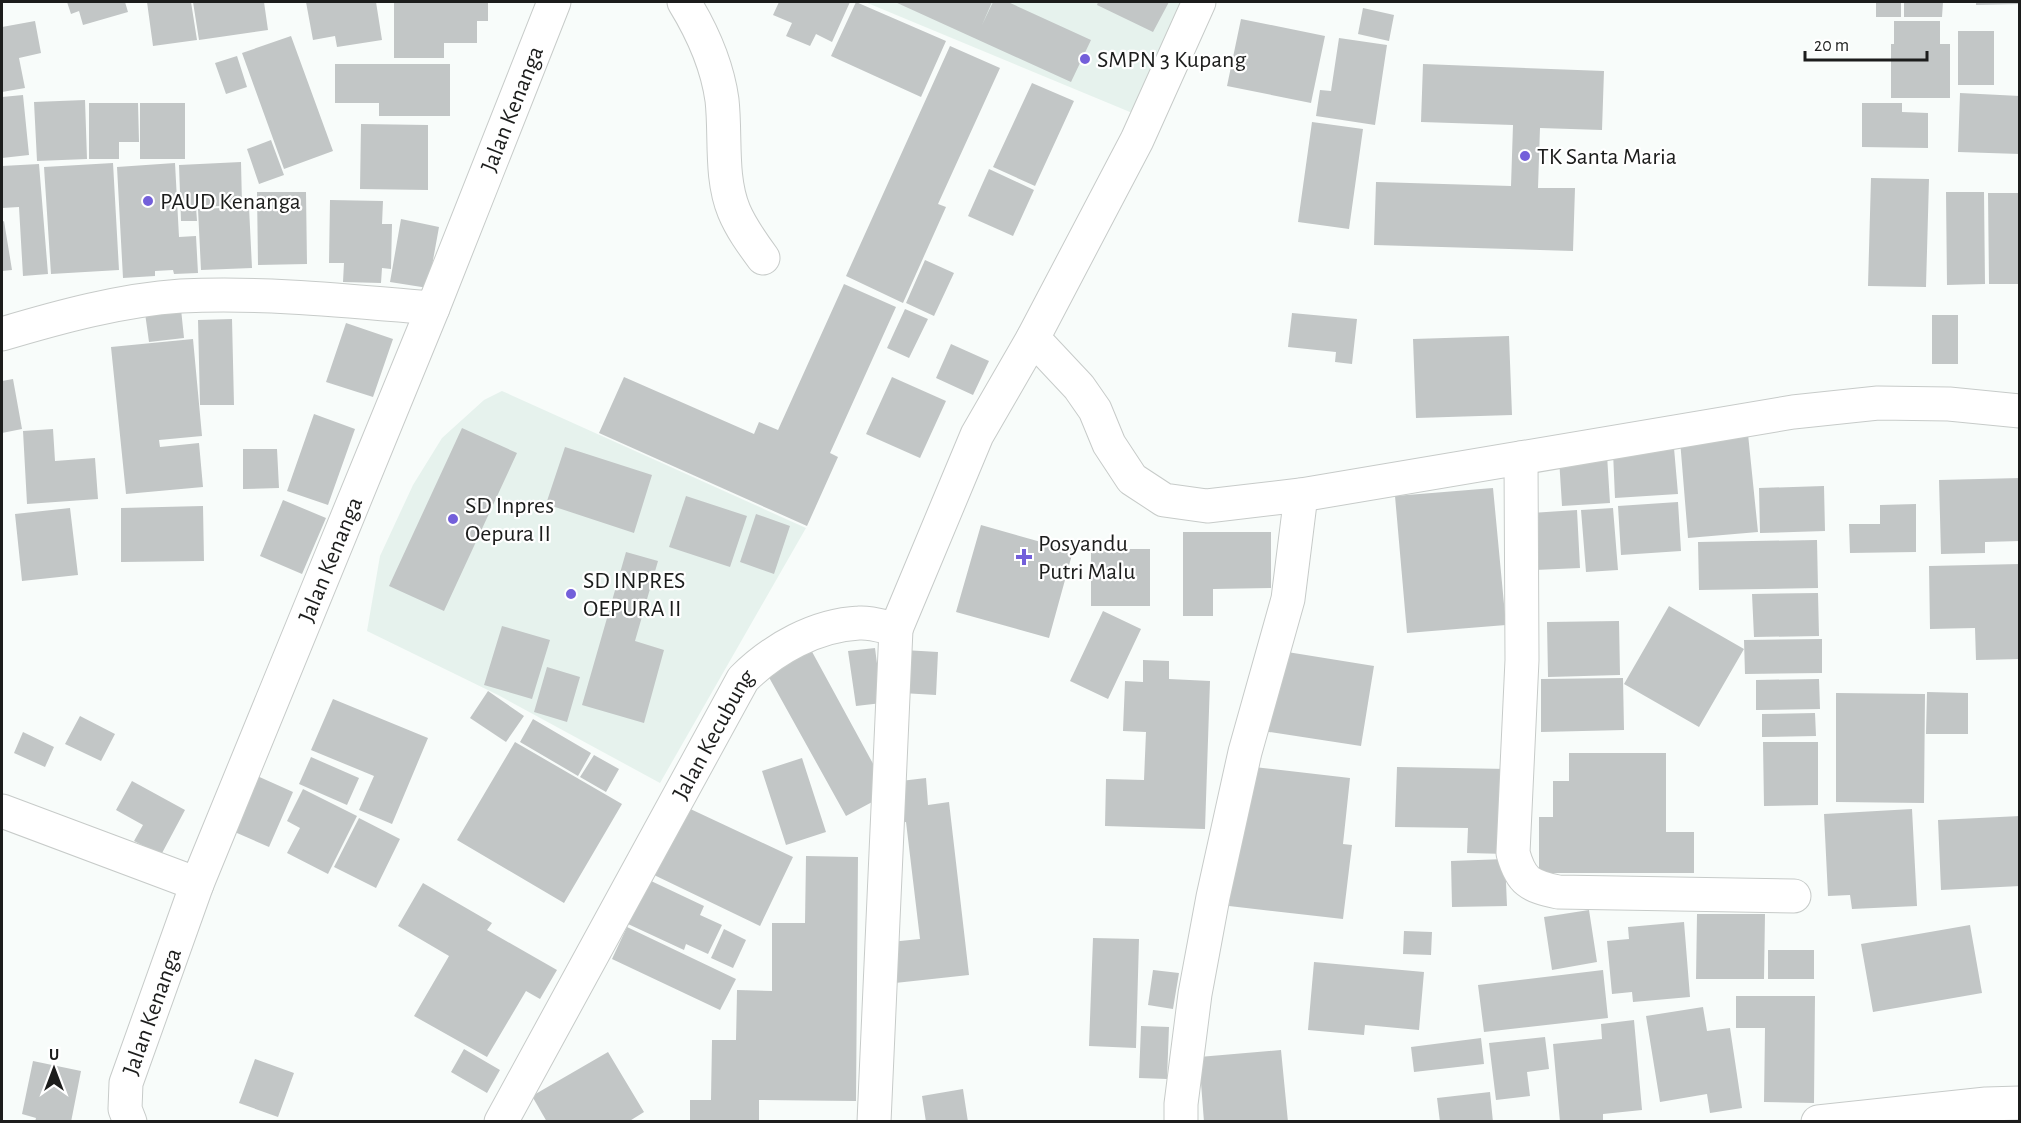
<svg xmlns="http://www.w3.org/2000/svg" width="2021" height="1123" font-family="'Alegreya Sans',sans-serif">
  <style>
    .built { fill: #e6f2ed }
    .building { fill: #c2c6c6 }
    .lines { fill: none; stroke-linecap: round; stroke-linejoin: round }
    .minor-casing { stroke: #c7cbc9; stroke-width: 35 }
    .minor { stroke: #fff; stroke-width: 33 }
    .poi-dot { fill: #735fda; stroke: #fff; stroke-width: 2 }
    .labels { text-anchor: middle; stroke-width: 4.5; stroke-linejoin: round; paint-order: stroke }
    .poi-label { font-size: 24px; fill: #1c1d1c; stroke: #fff; text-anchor: start }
    .street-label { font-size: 24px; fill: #1c1d1c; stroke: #fff }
  </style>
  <rect width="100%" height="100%" fill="#f8fcfa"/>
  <path class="built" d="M865 2H1191L1142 117Z
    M502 391 806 528 660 783 498 695 367 631 380 556 413 485 442 438 484 400Z"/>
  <path class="building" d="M67 2H125L128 12 83 25 79 11 71 14Z
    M147 2H191L197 40 153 46Z
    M193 2H264L268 30 199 40Z
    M306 2H376L382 40 337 47 335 36 313 40Z
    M394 2H488V21H477V43H444V58H394Z
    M779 2H850L832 42 816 34 810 46 786 36 792 23 773 15Z
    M856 2 946 41 921 97 831 56Z
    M895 2H992L982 25 993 2H1008L1091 40 1071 82Z
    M1098 2H1169L1153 32 1097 5Z
    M1876 2H1901V17H1876Z
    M1904 2H1943L1942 17H1904Z
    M1976 2H2020V4L1976 5Z
    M1363 8 1394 15 1389 41 1358 34Z
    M1241 19 1325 36 1311 103 1227 86Z
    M35 21 41 53 19 58 25 88 2 92V27Z
    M1894 21H1940V44H1950V98H1891V44H1894Z
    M1958 31H1994V85H1958Z
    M291 36 333 151 284 169 242 53Z
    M1339 38 1387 45 1375 125 1316 116 1320 90 1331 91Z
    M950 46 1000 68 938 204 946 207 903 303 846 276Z
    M237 56 247 87 226 94 215 63Z
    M335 64H450V116H379V103H335Z
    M1423 64 1604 71 1602 130 1540 128 1538 188H1575L1573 251 1374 245 1376 182 1511 186 1513 125 1421 122Z
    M1032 83 1074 101 1035 186 993 167Z
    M1960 93 2020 96V154L1958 152Z
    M23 95 29 155 2 158V97Z
    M85 100 87 159 37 161 34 102Z
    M89 103H138L139 142H119V159H89Z
    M140 103H185V159H140Z
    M1862 103H1902V112L1928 113V148L1862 147Z
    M1312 122 1363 129 1349 229 1298 222Z
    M361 124 428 125V190L360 189Z
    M271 140 284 175 259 184 247 149Z
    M241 162 242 205 196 207 197 221H181L179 165Z
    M113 163 119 270 51 274 44 167Z
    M175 163 179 237 196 236 198 273 174 274 173 270 155 271V276L123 278 117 167Z
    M39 164 48 274 23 276 19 207 2 208V166Z
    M989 169 1034 190 1013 236 968 216Z
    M1871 178 1929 179 1926 287 1868 286Z
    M257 192H306L307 264 258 265Z
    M1946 192H1984L1985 284 1947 285Z
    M1988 193H2020V284H1989Z
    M330 200 383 201 382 224H392L391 269 382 268 381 283 343 282 344 263H329Z
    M249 207 252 268 201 270 198 209Z
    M401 219 439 227 428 288 390 282Z
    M4 221 12 270 2 271V222Z
    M925 260 954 273 934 316 906 303Z
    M844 284 896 307 830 453 838 457 807 526 599 433 624 377 754 434 759 422 778 430Z
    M181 309 184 338 149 342 145 313Z
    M905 309 928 319 909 358 887 348Z
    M1292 313 1357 319 1352 364 1335 362 1336 352 1288 347Z
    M1932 315H1958V364H1932Z
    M232 319 234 405H200L198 320Z
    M346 323 393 339 373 397 326 382Z
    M1509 336 1512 415 1416 418 1413 339Z
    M193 339 202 436 159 440 160 447 199 443 203 487 126 494 111 347Z
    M951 344 989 361 973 395 936 378Z
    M892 377 946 401 920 458 866 434Z
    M13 379 22 429 2 433V381Z
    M314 414 355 429 328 505 287 491Z
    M462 428 517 453 444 611 389 586Z
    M53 429 55 461 95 458 98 499 27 504 23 431Z
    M1748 434 1758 532 1688 538 1680 440Z
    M565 447 652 475 634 533 546 504Z
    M1674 448 1678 494 1615 498 1613 452Z
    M243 449H277L279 488 243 489Z
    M1607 455 1610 503 1562 506 1559 458Z
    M2020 478V541L1985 542V553L1941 554 1939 480Z
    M1824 486 1825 531 1760 533 1759 488Z
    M1493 488 1506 625 1407 633 1395 496Z
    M686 496 747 516 730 567 669 547Z
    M283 500 326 518 302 574 260 556Z
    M1678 502 1681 551 1621 555 1618 506Z
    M1916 504V552L1850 553 1849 524H1880V505Z
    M203 506 204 561 121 562V508Z
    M70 508 78 575 22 581 15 514Z
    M1613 508 1618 570 1586 572 1581 510Z
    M1577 510 1580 568 1535 570 1531 513Z
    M756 514 790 526 774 574 740 562Z
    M981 525 1073 551 1049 638 956 612Z
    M1183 532H1271V588L1213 589V616H1183Z
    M1817 540 1818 588 1699 590 1698 542Z
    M1091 549H1150V606H1091Z
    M626 552 658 561 635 641 664 650 644 723 582 705Z
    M2020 564V659L1976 660 1975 628 1930 629 1929 566Z
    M1818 593 1819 636 1754 637 1752 594Z
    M1669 606 1744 649 1699 727 1624 684Z
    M1103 611 1141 629 1108 699 1070 681Z
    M1619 621 1620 675 1548 677 1547 622Z
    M502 626 550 640 532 699 484 685Z
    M1822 639V673L1745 674 1744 640Z
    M810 648 889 793 846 816 766 672Z
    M875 648 882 703 856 706 848 651Z
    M904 650 938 652 936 695 902 693Z
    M1275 650 1374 666 1361 746 1263 731Z
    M1143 660 1169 661V679L1210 681 1205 829 1105 826 1106 779 1144 780 1146 732 1123 731 1125 681 1143 682Z
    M547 667 580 677 567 722 534 712Z
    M1623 678 1624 730 1541 732V679Z
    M1819 679 1820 709 1756 710V680Z
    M488 691 524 716 506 742 470 718Z
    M1927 692 1968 693V734H1926Z
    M1836 693 1925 694 1924 803 1836 802Z
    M333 699 428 738 392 824 359 810 374 776 311 750Z
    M1815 713 1816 736 1762 737V714Z
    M80 716 115 734 101 761 65 744Z
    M533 719 591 753 578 776 520 742Z
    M23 732 54 747 45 767 14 753Z
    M515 742 622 804 564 903 457 840Z
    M1763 742H1818V805L1764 806Z
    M1569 753H1666V832H1694V873H1539V817H1553V781H1569Z
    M594 755 619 769 606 792 580 777Z
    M311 757 359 778 347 805 299 784Z
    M802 758 826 832 786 845 762 771Z
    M1245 766 1350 778 1343 844 1352 845 1343 919 1229 906Z
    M1397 767 1508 769 1507 854 1467 853 1468 828 1395 827Z
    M255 775 293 792 269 847 230 830Z
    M926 778 928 805 949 802 969 975 895 983 890 942 920 939 906 822 898 823 892 782Z
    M132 781 185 810 161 855 134 841 143 825 116 810Z
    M303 789 357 816 328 874 287 853 300 828 287 821Z
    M684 806 793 857 760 926 652 874Z
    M1912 809 1917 906 1852 909 1850 895 1828 896 1824 814Z
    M2020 816V886L1941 890 1938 820Z
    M359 818 400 839 376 888 334 867Z
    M806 856 858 857 856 1101 759 1100V1122H690V1100H711L712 1040H736L737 990 772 991V923H805Z
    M1505 859 1507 906 1452 907 1451 861Z
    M649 880 704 906 700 915 722 925 708 954 686 944 684 950 628 924Z
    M423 883 492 923 487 930 557 970 540 999 526 991 487 1057 414 1016 449 956 398 926Z
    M1589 910 1597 962 1552 970 1544 917Z
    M1697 914H1765L1764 979H1696Z
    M1684 922 1690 997 1633 1002 1632 992 1612 994 1607 941 1629 939 1628 927Z
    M1970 925 1982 993 1873 1012 1861 944Z
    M627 927 736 979 720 1010 612 959Z
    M724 929 746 940 733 968 711 958Z
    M1404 931 1432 932 1431 955 1403 954Z
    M1093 938 1139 939 1136 1048 1089 1046Z
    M1768 950H1814V979H1768Z
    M1314 962 1424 972 1419 1030 1365 1025 1364 1035 1308 1030Z
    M1153 970 1179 973 1173 1009 1148 1005Z
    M1603 970 1608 1018 1484 1032 1478 985Z
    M1736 996H1815L1814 1103 1764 1102 1765 1028H1736Z
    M1703 1007 1707 1031 1730 1028 1742 1108 1710 1113 1707 1094 1660 1102 1646 1016Z
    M1634 1020 1642 1110 1603 1114V1122H1560L1553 1044 1602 1039 1601 1024Z
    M1141 1026 1169 1027 1167 1079 1139 1078Z
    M1545 1037 1549 1069 1527 1072 1530 1096 1496 1100 1489 1043Z
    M1481 1038 1484 1064 1414 1072 1411 1047Z
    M464 1049 500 1070 487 1093 451 1072Z
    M1281 1050 1288 1122H1204L1199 1057Z
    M608 1052 644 1112 628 1122H547L532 1096Z
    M255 1059 294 1073 278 1117 239 1103Z
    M33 1061 81 1071 71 1122H35L36 1118 22 1114Z
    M963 1089 968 1122H926L922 1096Z
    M1490 1092 1493 1122H1440L1437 1098Z"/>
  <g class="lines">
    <g class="minor-casing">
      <g id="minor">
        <path d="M684 2C703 33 717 64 722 100 726 136 720 177 734 211 741 228 752 243 763 258"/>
        <path d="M2 334C59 317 121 300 181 296 265 292 349 301 433 308"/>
        <path d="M1033 338 1079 387 1095 410 1109 444 1132 479 1164 500 1207 506 1301 495 1793 412 1878 403 1949 404 2020 411"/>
        <path d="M1521 458 1522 660 1513 853C1521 882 1530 886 1558 892L1794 896"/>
        <path d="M2 811 197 884"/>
        <path id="s1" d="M130 1122 125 1109 126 1083 197 884 433 308 554 2"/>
        <path id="s2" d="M501 1122 743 679C773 649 816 625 859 623 871 622 885 627 896 629L977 435 1033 338 1137 140 1199 2"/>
        <path d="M874 1122 896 629"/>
        <path d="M1181 1122V1104L1195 994 1213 897 1245 752 1288 599 1301 495"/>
        <path d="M1818 1122 1986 1104 2020 1103"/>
      </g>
    </g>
    <use href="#minor" class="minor"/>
  </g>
  <g class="poi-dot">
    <circle cx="1085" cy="59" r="6"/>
    <circle cx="1525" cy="156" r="6"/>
    <circle cx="148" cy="201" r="6"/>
    <circle cx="453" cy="519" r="6"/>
    <path d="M1021 548h6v6h6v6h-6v6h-6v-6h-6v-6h6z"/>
    <circle cx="571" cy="594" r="6"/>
  </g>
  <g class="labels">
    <g class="poi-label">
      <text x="1097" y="67">SMPN 3 Kupang</text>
      <text x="1537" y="164">TK Santa Maria</text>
      <text x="160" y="209">PAUD Kenanga</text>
      <text x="465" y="513">SD Inpres<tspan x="465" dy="28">Oepura II</tspan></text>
      <text x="1038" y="551">Posyandu<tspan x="1038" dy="28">Putri Malu</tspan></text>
      <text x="583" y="588">SD INPRES<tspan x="583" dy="28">OEPURA II</tspan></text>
    </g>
    <g class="street-label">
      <text dy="8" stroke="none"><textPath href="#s1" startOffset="1088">Jalan Kenanga</textPath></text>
      <text dy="8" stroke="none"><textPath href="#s1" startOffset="602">Jalan Kenanga</textPath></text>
      <text dy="8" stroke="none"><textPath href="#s2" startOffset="442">Jalan Kecubung</textPath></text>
      <text dy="8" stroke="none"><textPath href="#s1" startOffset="116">Jalan Kenanga</textPath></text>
    </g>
  </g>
  <rect width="2021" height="1123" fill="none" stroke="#1c1d1c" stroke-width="6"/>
  <g transform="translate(54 1069)" stroke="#ffffff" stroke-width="4.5" paint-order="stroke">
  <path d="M0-4.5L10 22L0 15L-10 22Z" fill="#1c1d1c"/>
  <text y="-9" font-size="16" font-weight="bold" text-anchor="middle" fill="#1c1d1c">U</text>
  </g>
  <path d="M1805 51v9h122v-9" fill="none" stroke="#1c1d1c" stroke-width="3"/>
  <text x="1814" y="51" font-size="18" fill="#1c1d1c" stroke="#ffffff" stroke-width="4.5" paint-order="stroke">20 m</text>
</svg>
